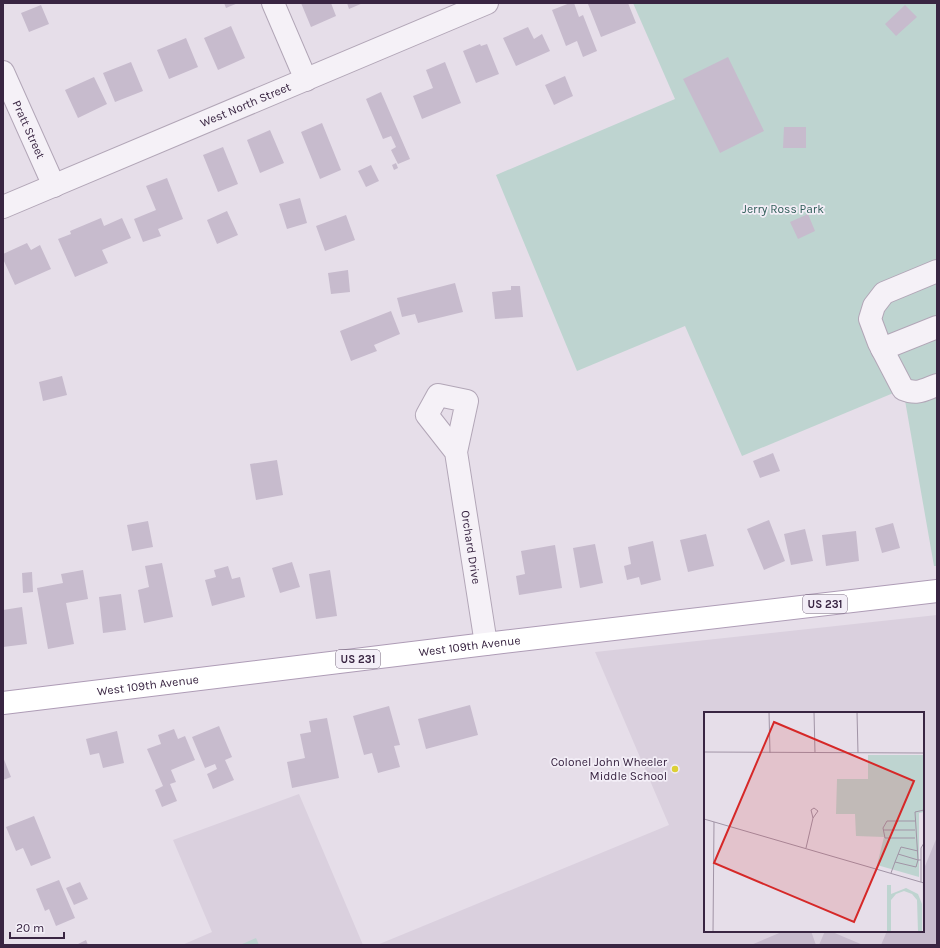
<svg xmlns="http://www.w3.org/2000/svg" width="940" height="948" font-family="Karla,sans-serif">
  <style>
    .built { fill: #dad0de; fill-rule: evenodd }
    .green { fill: #bed4d0 }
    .building { fill: #c7bbcd }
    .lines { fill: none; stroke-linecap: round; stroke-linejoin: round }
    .minor-casing { stroke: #b2a6b7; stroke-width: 24 }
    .major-casing { stroke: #ae9cb6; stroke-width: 24 }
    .minor { stroke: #f5f1f7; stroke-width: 22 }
    .major { stroke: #fff; stroke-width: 22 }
    .poi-dot { fill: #dcd035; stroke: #f3eef7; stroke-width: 1.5 }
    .labels { text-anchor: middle; stroke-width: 3.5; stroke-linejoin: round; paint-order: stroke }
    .shield { fill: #f3eef7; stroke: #716178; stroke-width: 1 }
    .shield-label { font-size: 11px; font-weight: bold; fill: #392542 }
    .street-label { font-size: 12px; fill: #392542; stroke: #f3eef7 }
    .park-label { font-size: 12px; fill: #315f5a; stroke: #f3eef7 }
    .poi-label { font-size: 12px; fill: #392542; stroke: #f3eef7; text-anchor: end }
    .inset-road { fill: none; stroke: #a194a6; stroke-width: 1 }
    .view { fill: #d62828; fill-opacity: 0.15; stroke: #d62828; stroke-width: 2 }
    .inset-edge { fill: none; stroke: #392542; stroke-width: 2 }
  </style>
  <rect width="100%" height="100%" fill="#e6dee9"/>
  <path class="built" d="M937 615V945H377L669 825 595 652ZM705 713H923V931H705Z
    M299 794 363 945H182L212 932 173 840Z"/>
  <path class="green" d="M633 3H937V566H934L903 389 742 456 685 326 577 371 496 175 675 99Z
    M256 938 259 945H240Z"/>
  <path class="building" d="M224 3H238L226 8Z
    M301 3H331L336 16 311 27Z
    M347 3H363L349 9Z
    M570 3H574L579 17 583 15 597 51 583 57 577 41 566 46 552 10Z
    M590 3H628L636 23 601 37 588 4Z
    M41 5 49 24 29 32 21 13Z
    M905 5 917 17 896 36 885 24Z
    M231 26 245 58 218 70 204 38Z
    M528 27 534 39 542 34 550 51 516 66 503 38Z
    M186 38 198 67 169 79 157 50Z
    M480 44 481 46 487 44 499 74 476 83 463 51Z
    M728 57 764 131 720 153 683 79Z
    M131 62 143 91 115 102 103 73Z
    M445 62 461 103 422 119 413 96 433 88 426 70Z
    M565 76 573 96 554 105 545 85Z
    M94 77 107 104 78 118 65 90Z
    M381 92 410 159 398 164 391 150 396 147 391 136 383 139 366 99Z
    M322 123 341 170 320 179 301 132Z
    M784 127H806V148H783Z
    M270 130 284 163 260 173 247 140Z
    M223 147 238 184 218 192 203 155Z
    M396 163 398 168 394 170 392 165Z
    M371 165 379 181 366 187 358 171Z
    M167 178 183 219 158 229 161 236 143 242 134 219 156 210 146 186Z
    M300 198 307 223 287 229 279 204Z
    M227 211 238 235 217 244 207 220Z
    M808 214 815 231 798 239 790 222Z
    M346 215 355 240 325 251 316 226Z
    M101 218 104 226 122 218 131 238 102 250 108 263 75 277 58 239 71 234 70 231Z
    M27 243 31 250 40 245 51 269 15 285 3 259V254Z
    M348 270 350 292 331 294 328 273Z
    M455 283 463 312 418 323 415 314 402 317 397 298Z
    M511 286H520L523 317 495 319 492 292 511 290Z
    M391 311 400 334 374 345 377 351 351 361 340 331Z
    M62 376 67 395 43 401 39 382Z
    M773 453 780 471 760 478 753 461Z
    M277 460 283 495 256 500 250 464Z
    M769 520 785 561 764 570 747 529Z
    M148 521 153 547 132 551 127 525Z
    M893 523 900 548 882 553 875 528Z
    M805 529 813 561 791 565 784 534Z
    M856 531 859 561 826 566 822 535Z
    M706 534 714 566 688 572 680 540Z
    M653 541 661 580 641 585 639 577 627 580 624 566 631 564 628 547Z
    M595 544 603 583 580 588 573 548Z
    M555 545 562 588 519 595 516 576 525 574 521 551Z
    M292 562 300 587 280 593 272 568Z
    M162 563 173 617 144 623 138 590 149 587 145 566Z
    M228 566 232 579 240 577 245 597 212 606 205 580 216 577 214 570Z
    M83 570 88 599 66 603 74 644 48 649 37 588 63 583 61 574Z
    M330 570 337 616 316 619 309 574Z
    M32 572 33 592 23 593 22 573Z
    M121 594 126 630 103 633 99 597Z
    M22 607 27 644 3 647V610Z
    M470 705 478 735 426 749 418 719Z
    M389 706 400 745 394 746 400 767 378 773 372 753 364 755 353 716Z
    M327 718 339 778 292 788 287 762 305 758 300 734 311 732 309 721Z
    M219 726 232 757 225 760 234 780 213 789 207 774 217 769 215 764 205 768 192 737Z
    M174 729 178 739 185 736 195 760 171 770 176 782 170 784 177 801 162 807 155 790 163 786 147 749 161 744 158 735Z
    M117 731 124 763 103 768 99 753 90 755 86 739Z
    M3 757 11 777 3 780Z
    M34 816 51 858 31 866 23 848 16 851 6 827Z
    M937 837V945H881L887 931H923V871Z
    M59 880 75 918 56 926 49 909 45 911 36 889Z
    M80 882 88 899 74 905 66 888Z
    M784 931H811L816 945H751Z
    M825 931H830L863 945H819Z
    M86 940 88 945H76Z"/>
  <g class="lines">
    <g class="minor-casing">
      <g id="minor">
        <path d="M273 3 306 80"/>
        <path id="s1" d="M3 72 54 186"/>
        <path id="s2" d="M3 207 487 3"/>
        <path d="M937 271 884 293 874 306 870 319 879 343 903 389C918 395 923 390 937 385"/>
        <path d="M882 349 937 327"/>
        <path id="s3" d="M456 452 427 415 438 395 467 401 456 452 486 644"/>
      </g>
    </g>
    <g class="major-casing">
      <g id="major">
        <path id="s4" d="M3 703 486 644 937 591"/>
      </g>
    </g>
    <use href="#minor" class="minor"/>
    <use href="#major" class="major"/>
  </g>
  <circle class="poi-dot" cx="675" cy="769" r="4"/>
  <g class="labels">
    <g class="shield">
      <rect x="803" y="595" width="44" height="18" rx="3"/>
      <rect x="336" y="650" width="44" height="18" rx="3"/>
    </g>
    <g class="shield-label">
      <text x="825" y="608">US 231</text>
      <text x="358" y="663">US 231</text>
    </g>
    <g class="street-label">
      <text dy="4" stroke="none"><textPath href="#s2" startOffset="263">West North Street</textPath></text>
      <text dy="4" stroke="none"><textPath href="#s1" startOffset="63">Pratt Street</textPath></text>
      <text dy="4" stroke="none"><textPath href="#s3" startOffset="248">Orchard Drive</textPath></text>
      <text dy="4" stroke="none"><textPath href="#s4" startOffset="470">West 109th Avenue</textPath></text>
      <text dy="4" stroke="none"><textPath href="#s4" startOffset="146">West 109th Avenue</textPath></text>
    </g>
    <g class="park-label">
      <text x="783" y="213">Jerry Ross Park</text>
    </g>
    <g class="poi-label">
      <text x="667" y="766">Colonel John Wheeler<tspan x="667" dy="14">Middle School</tspan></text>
    </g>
  </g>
  <g transform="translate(704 712)">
    <rect width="220" height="220" fill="#e6dee9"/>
    <path d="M164 43H220V100L215 101V165L173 153 180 125 152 124 151 102H132L133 67H164ZM183 173H187V182L202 176 214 182 218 192V220H214L213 188 208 182 200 179 192 182 187 188V220H183Z" fill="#bed4d0"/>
    <path class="inset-road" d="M65 0 66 41M110 0 111 41M153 0 154 41M0 40 220 41M0 107 220 171M211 109H183L179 116 181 126H211M179 118H211M102 136 109 106 114 99 110 96 107 98 109 106M194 142 214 148 211 100 220 98M191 150 197 135 214 139M187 161 191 150 212 155 214 148H217M217 170V136L220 131M9 220 10 110"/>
    <path class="view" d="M70 10 210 69 150 210 10 151Z"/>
    <rect width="220" height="220" class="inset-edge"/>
  </g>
  <rect width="940" height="948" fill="none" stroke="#392542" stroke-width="8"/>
  <path d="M10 932v6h54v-6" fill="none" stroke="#392542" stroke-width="2"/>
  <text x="16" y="932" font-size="12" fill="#392542" stroke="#f3eef7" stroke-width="3" paint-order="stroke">20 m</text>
</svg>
